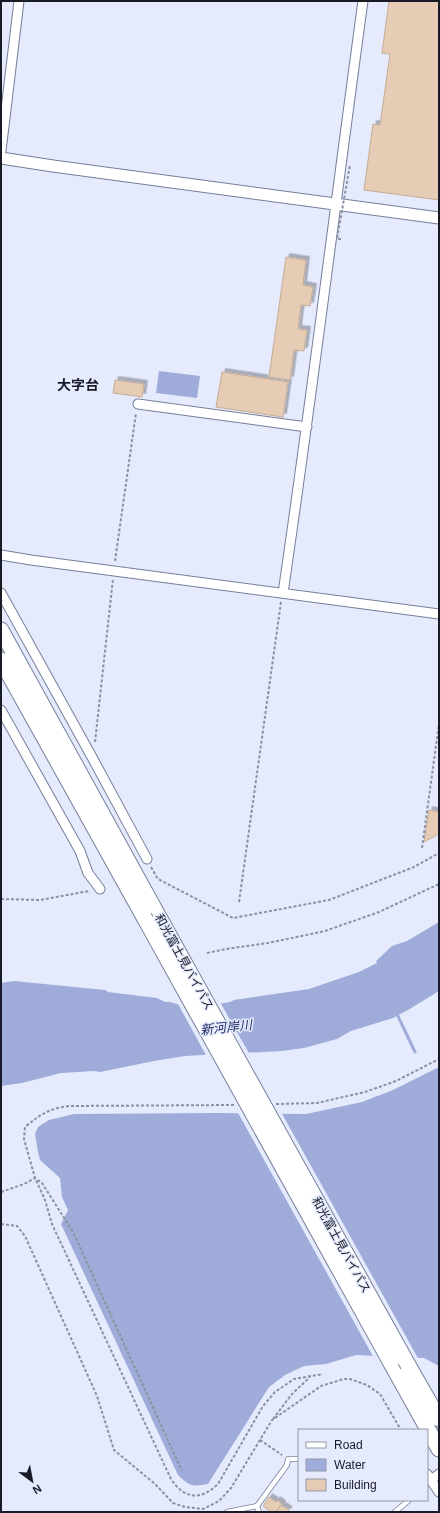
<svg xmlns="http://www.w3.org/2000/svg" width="440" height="1513" font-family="Helvetica,'Noto Sans JP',sans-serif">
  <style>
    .water { fill: #9facd9 }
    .pier { fill: #e5ebfd }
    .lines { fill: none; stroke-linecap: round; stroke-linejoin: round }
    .stream { stroke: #9facd9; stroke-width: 3 }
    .building { fill: #e6ccb5; stroke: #c5ac95; filter: url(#shadow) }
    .service-casing { stroke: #767f9a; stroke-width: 6 }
    .minor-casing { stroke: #767f9a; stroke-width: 11 }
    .tertiary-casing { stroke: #767f9a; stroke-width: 13 }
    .trunk-casing { stroke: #767f9a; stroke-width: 17 }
    .path { stroke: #8c91a0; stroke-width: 2; stroke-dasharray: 3 2; stroke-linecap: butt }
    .service { stroke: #fff; stroke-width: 4.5 }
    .minor { stroke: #fff; stroke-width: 9 }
    .tertiary { stroke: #fff; stroke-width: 11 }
    .trunk { stroke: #fff; stroke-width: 15 }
    .trunk-bridge-casing { stroke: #767f9a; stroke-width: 17; stroke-linecap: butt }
    .path-bridge { stroke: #8c91a0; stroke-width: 2; stroke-dasharray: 3 2; stroke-linecap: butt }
    .trunk-bridge { stroke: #fff; stroke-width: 15 }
    .labels { text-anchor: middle; stroke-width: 3; stroke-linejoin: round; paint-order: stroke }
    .street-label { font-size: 12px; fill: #181b26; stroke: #e5ebfd }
    .water-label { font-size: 13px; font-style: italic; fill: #242f65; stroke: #e5ebfd }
    .quarter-label { font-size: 14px; font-weight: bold; fill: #181b26; stroke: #e5ebfd }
  </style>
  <defs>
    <filter id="shadow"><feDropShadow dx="3.5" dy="-3.5" stdDeviation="0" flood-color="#0004"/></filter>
  </defs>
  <rect width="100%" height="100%" fill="#e5ebfd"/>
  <path class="water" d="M159 371 200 376 197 398 156 393Z
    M439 922V991L408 1010 393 1018 351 1031 337 1039 304 1048 282 1051 185 1056 154 1061 100 1072 94 1071 61 1073 22 1083 1 1086V983L14 981 105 990 108 992 157 998 165 1002H170L180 1005 218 1004 230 1002 234 1000 309 989 359 972 377 963 376 961 392 946 407 941Z
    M439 1067V1366L424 1358 356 1355 326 1364 304 1366 285 1375 269 1387 208 1484C193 1487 189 1486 178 1475L61 1224 68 1210 62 1197 60 1178 40 1160 38 1152 35 1134 38 1127 49 1120 74 1114 216 1113 306 1114 362 1102 393 1090Z"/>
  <path class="pier" d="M177 1002 181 1003 220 1002 250 1055 207 1057Z
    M237 1111 281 1112 419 1360 374 1358Z"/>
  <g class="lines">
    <path class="stream" d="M396 1012 415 1052"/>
  </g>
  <path class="building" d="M389 1H439V200L364 190 373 124 380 125 390 54 382 53Z
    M286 257 306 260 303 285 313 287 310 306 301 305 298 329 307 330 304 351 294 350 290 380 269 377Z
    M222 372 288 382 283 417 216 407Z
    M115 380 144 384 142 397 113 393Z
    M429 810 439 812V834L424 842Z
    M269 1497 276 1502 277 1500 282 1504 276 1512H271L263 1506Z
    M281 1505 289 1510 287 1512H276Z"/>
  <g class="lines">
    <g class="service-casing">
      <path id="service" d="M257 1506 259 1512
        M227 1512 257 1506 287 1465 288 1459H299
        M395 1512 409 1500"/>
    </g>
    <g class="minor-casing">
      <path id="minor" d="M1 151 19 1
        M138 404 307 427
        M1 555 31 560 439 614
        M1 593 93 759 147 859
        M283 593C312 396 336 198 363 1
        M1 710 80 851 88 873 100 889
        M427 1474 439 1492
        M431 1480 439 1474"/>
    </g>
    <g class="tertiary-casing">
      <path id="tertiary" d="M1 158 53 166 439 218"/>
    </g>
    <g class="trunk-casing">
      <path id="trunk" d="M1 630 160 919
        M1 660 144 917
        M391 1363 439 1449
        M408 1365 439 1419"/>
    </g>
    <path class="path" d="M115 561 136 413
      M95 742 113 579
      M422 848 439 724
      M151 867 158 879 233 918 329 900 414 867 439 853
      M1 899 40 900 89 891
      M239 902 281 602
      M207 953 226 949 268 943 325 931 379 912 439 884
      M276 1104 317 1103 365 1092 396 1081 439 1059
      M234 1105 69 1106C48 1109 41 1114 25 1127L24 1139 35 1178 45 1200 52 1224 171 1479C184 1499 201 1501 218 1484L263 1406 275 1392 294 1379 323 1374
      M1 1192 24 1184 35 1178 42 1183 73 1232 182 1471
      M1 1224 17 1226 25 1236 97 1396 114 1450 155 1484 173 1503 185 1507 203 1509 219 1501 231 1488 272 1420 321 1386 344 1379H350L367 1385 380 1394 401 1430
      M273 1419 292 1394 310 1377
      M260 1440 282 1455"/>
    <use href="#service" class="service"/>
    <use href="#minor" class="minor"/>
    <use href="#tertiary" class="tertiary"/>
    <use href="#trunk" class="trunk"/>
    <g class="trunk-bridge-casing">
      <path id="trunk-bridge" d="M144 917 391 1363
        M160 919 408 1365"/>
    </g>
    <path class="path-bridge" d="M341 239H337L350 165"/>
    <use href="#trunk-bridge" class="trunk-bridge"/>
  </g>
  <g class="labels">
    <g class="street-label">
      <text transform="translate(184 962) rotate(61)" y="4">和光富士見バイパス</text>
      <text transform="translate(341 1245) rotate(61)" y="4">和光富士見バイパス</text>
    </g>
    <g class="water-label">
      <text transform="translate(226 1027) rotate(-6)" y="5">新河岸川</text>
    </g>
    <g class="quarter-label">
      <text x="78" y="390">大字台</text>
    </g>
  </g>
  <rect width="440" height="1513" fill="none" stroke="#181b26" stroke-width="4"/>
  <rect x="298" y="1429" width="130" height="72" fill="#e5ebfd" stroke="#9398a7"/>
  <rect x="306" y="1442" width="20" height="6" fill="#ffffff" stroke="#9398a7"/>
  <text x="334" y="1449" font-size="12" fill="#181b26">Road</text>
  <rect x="306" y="1459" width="20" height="12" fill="#9facd9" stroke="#9398a7"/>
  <text x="334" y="1469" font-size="12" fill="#181b26">Water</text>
  <rect x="306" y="1479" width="20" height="12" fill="#e6ccb5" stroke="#9398a7"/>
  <text x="334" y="1489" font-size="12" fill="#181b26">Building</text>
  <g transform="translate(32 1481) rotate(148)" stroke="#e5ebfd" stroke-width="3" paint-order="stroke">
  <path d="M0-3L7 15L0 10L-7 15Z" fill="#181b26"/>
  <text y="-6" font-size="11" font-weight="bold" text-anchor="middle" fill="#181b26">N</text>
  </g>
</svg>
